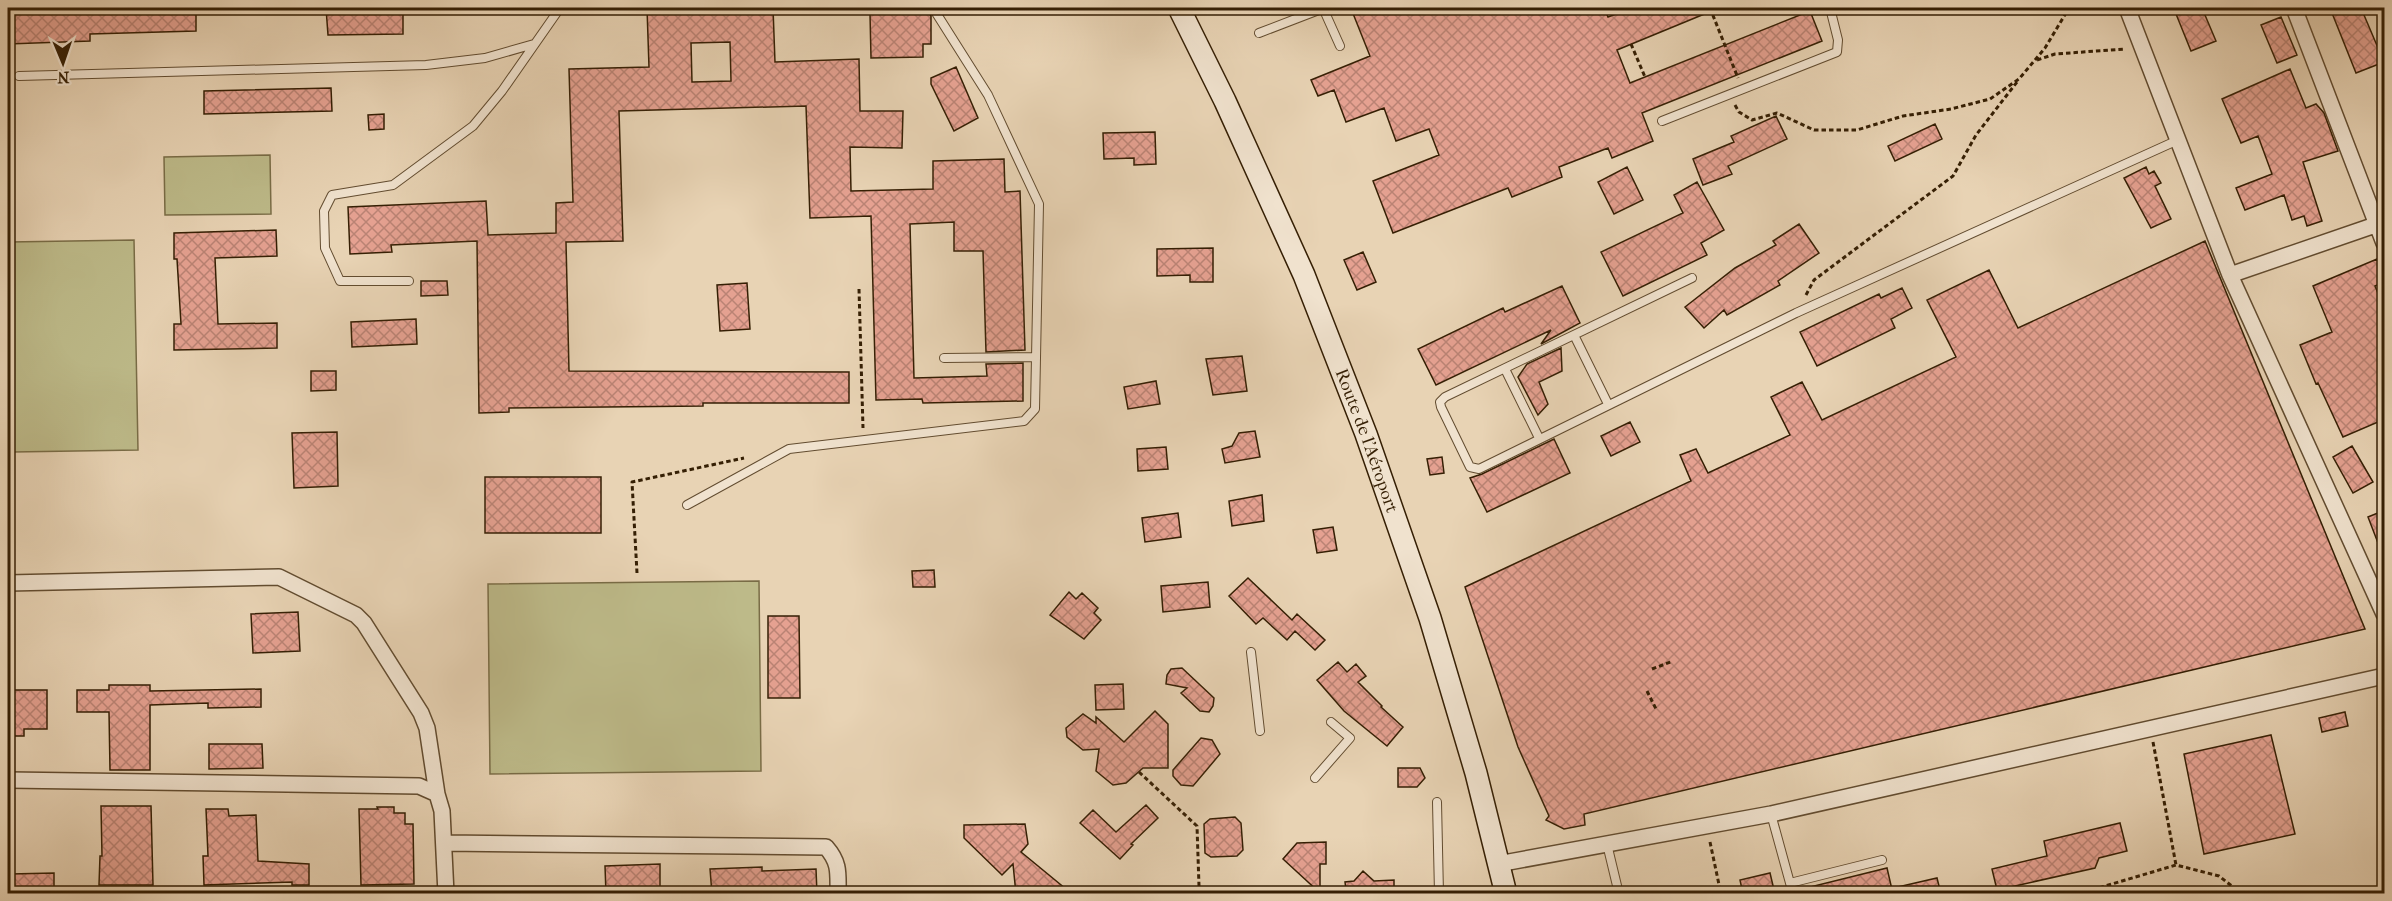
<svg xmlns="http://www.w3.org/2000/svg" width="2392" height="901" font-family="'IM FELL French Canon',serif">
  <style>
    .green { fill: #bdba89; stroke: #796c46; stroke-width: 1.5 }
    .building { fill: url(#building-cross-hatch); stroke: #351f04; stroke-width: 1.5; fill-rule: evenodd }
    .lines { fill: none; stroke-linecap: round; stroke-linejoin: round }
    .lane-casing { stroke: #624c30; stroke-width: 10 }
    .street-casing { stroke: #624c30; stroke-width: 18 }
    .secondary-casing { stroke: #351f04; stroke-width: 24 }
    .path { stroke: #351f04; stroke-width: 3; stroke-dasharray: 4.5 3; stroke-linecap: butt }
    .lane { stroke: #f0e2ce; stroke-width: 8 }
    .street { stroke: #f0e2ce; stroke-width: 15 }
    .secondary { stroke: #f0e2ce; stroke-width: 21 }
    .labels { text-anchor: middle; stroke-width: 5; stroke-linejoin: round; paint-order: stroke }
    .street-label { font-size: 18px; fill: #351f04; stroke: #f0e2ce }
  </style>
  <defs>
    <pattern id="building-cross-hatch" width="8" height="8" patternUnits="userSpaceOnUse" patternTransform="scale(1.5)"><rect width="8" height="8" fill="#e5a191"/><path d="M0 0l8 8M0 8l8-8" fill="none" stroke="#ba8374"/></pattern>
  </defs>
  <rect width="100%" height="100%" fill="#e8d3b4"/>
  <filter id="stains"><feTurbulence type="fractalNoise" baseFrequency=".00333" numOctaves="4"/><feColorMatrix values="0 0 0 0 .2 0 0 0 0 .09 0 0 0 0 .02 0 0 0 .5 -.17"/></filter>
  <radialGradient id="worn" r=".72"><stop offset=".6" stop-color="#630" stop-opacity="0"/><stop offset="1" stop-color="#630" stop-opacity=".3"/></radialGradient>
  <path class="green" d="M270 155 271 214 165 215 164 157Z
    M134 240 138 450 13 452 9 242Z
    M759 581 761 771 490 774 488 584Z"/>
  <path class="building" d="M8 8H89V14L196 11V31L90 34V41L8 44Z
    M326 8H403V34L328 35Z
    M647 8H773L775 62 859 59 860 111H903L902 148 850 147 851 191 933 189V161L1004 159 1005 192 1020 191 1025 350 986 352 983 251H954V222L910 224 914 378 987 376 986 364 1023 363V401L923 403 922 399 876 400 871 216 810 218 806 106 619 111 623 241 566 242 569 371 849 372V403H703V406L509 408V412L479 413 477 241 391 245 392 252 350 254 348 207 486 201 488 235 556 233V203L573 202 569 69 649 67ZM730 42 731 81 692 82 691 43Z
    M1361 8H1604L1608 17 1632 8H1719L1617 50 1630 83 1810 11 1822 41 1642 113 1653 141 1612 158 1608 148 1559 167 1562 177 1512 197 1508 188 1393 233 1373 181 1439 155 1429 129 1396 141 1384 108 1346 122 1334 90 1318 96 1311 80 1370 56 1352 11Z
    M2192 8H2202L2216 41 2191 51 2176 14Z
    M2330 8H2361L2384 62 2356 73Z
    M929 13 931 16V44H923V57L871 58 870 14Z
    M2281 17 2297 55 2277 63 2261 25Z
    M956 67 978 118 954 131 931 84V78Z
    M2290 69 2306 108 2316 104 2324 113 2338 151 2303 162 2322 221 2307 226 2304 216 2292 220 2284 195 2245 210 2236 188 2272 174 2258 136 2241 143 2222 99Z
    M331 88 332 111 204 114V91Z
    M384 114V129L369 130 368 115Z
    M1776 116 1787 139 1728 166 1732 174 1703 185 1693 159 1734 142 1731 136Z
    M1935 124 1942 139 1895 161 1888 146Z
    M1155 132 1156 164 1134 165V158L1104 159 1103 133Z
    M1627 167 1643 200 1614 214 1598 182Z
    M2146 167 2149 174 2154 171 2161 183 2155 186 2171 219 2151 228 2124 178Z
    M1697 182 1724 230 1701 243 1707 255 1623 296 1601 252 1683 213 1674 195Z
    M1799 224 1819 253 1778 281 1780 285 1727 315 1724 310 1704 328 1685 307 1735 268 1776 245 1773 241Z
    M276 230 277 256 215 258 218 324 277 323V348L174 350V324H181L177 259H174V233Z
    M2205 241 2365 629 1584 814 1585 825 1564 829 1546 820 1549 816 1518 747 1465 587 1691 481 1680 455 1696 449 1708 473 1790 435 1771 397 1802 382 1822 420 1956 357 1927 300 1989 270 2018 328Z
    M1213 248V282H1190V275L1157 276V249Z
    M1363 252 1376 282 1357 290 1344 260Z
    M2377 259 2385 278V282L2375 286 2385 311V419L2343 437 2318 383 2316 384 2300 345 2332 332 2313 286Z
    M421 281H447L448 295 421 296Z
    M747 283 750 329 720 331 717 285Z
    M1562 286 1580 323 1541 344 1551 330 1436 385 1418 349 1503 308 1505 312Z
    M1902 288 1912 308 1891 319 1895 328 1817 366 1800 332 1879 294 1881 298Z
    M416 319 417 344 352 347 351 322Z
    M1561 348 1562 371 1539 382 1548 404 1538 415 1518 377 1527 364Z
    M1242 356 1247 391 1213 395 1206 359Z
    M311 371H336V390L311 391Z
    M1156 381 1160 404 1128 409 1124 387Z
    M1630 422 1640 442 1611 456 1601 436Z
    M1255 431 1260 457 1225 463 1222 449 1232 446 1239 433Z
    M337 432 338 486 294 488 292 433Z
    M1554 439 1570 473 1487 512 1470 478 1482 474Z
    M2352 446 2373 482 2353 493 2333 457Z
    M1166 447 1168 469 1138 471 1137 449Z
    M1442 457 1444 473 1430 475 1427 459Z
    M485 477H601V533H485Z
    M1262 495 1264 521 1232 526 1229 501Z
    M2385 510V556H2383L2368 517Z
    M1178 513 1181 537 1145 542 1142 518Z
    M1333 527 1337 550 1317 553 1313 530Z
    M934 570 935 587H913L912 571Z
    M1248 578 1292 620 1297 614 1325 640 1315 650 1295 631 1287 640 1263 618 1256 624 1229 596Z
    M1208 582 1210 607 1163 612 1161 586Z
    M1069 592 1076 599 1082 593 1098 608 1094 613 1101 620 1084 639 1050 615Z
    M298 612 300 651 253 653 251 614Z
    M768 616H799L800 698H768Z
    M1338 662 1347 672 1356 664 1366 676 1358 682 1382 706 1381 707 1403 727 1387 746 1344 711 1317 680Z
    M1182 668 1214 698 1213 706 1209 712 1200 711 1181 693 1187 688 1166 684 1167 675 1171 669Z
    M1123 684 1124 709 1096 710 1095 685Z
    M109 685H150V691L261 689V707L208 708V703L150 705V770H110L109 712H77V690H109Z
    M8 690H47V729H24V736H8Z
    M1155 711 1168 724V768H1143L1126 783 1113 785 1096 771 1099 749 1083 750 1067 737 1066 728 1083 714 1096 723V717L1124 742Z
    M2345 712 2348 726 2322 732 2319 718Z
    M2271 735 2295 834 2204 854 2184 754Z
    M1201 738 1212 740 1220 754 1193 786 1181 785 1173 776V770Z
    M209 744H262L263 768 209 769Z
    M1398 768H1420L1425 778 1417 787H1398Z
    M1146 805 1158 818 1131 844 1133 845 1120 859 1080 823 1093 810 1116 832Z
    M101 806H151L153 885H99L100 856H102Z
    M377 807H394V813H405V824H413L414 884 361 885 359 809H378Z
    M206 809H228L229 816 256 815 258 861 309 864V885H292V882L204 885 203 856H208Z
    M1235 817 1241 823 1243 850 1237 856 1211 857 1205 853 1204 824 1210 819Z
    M2120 823 2127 851 2099 858 2095 868 1997 890 1992 869 2047 856 2044 841Z
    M1025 824 1028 844 1021 852 1072 894H1016L1013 864 1002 875 964 838V825Z
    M1326 842V864H1320V893L1283 859 1297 843Z
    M660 864V894H606L605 866Z
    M762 867V871L816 869 817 894H712L710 869Z
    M1887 868 1893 894H1807L1806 888Z
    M1363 871 1374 881 1394 880V894H1342L1346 890 1345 882 1354 881Z
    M54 873V892L10 893V874Z
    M1770 873 1775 894H1743L1740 880Z
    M1937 878 1941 894H1893V888Z"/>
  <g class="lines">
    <g class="lane-casing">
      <path id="lane" d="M1323 8 1340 46
        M1259 33 1324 8
        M19 76 426 65 485 58 534 44
        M1662 121 1837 52 1838 40 1830 8
        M1692 278 1445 397 1440 402 1441 407 1470 467 1479 469 1796 313 2178 140
        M409 281H340L325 248 324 211 332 195 393 185 473 126 502 91 560 8
        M1574 335 1608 404
        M944 358 1035 357
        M1505 369 1539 438
        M687 505 789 449 1024 421 1035 409 1039 204 988 95 933 8
        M1251 652 1260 731
        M1315 778 1350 738 1331 722
        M1437 802 1439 894
        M1771 814 1793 894
        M1607 844 1619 894
        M1790 883 1882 860"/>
    </g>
    <g class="street-casing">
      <path id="street" d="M2127 8 2230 275 2384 614
        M2294 8 2384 243
        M2230 275 2384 222
        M8 583 279 577 356 615 364 623 421 713 427 728 437 794
        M8 780 419 786 437 794 442 811 446 894
        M444 843 826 847C840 863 838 873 838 894
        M1498 864 1771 814 2384 676"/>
    </g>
    <g class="secondary-casing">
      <g id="secondary">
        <path id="s1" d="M1179 8 1225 101 1304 275 1366 434 1430 618 1476 773 1506 894"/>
      </g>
    </g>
    <path class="path" d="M1710 8 1738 78
      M1803 8 1805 13
      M1631 44 1645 77
      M2037 60 2055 54 2125 49
      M1735 105 1739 112 1752 120 1777 113 1814 130H1857L1903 116 1951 109 1990 99 2019 79 2045 48 2069 8
      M859 289 863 428
      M1806 295 1814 280 1953 176 1976 135 2017 82
      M637 573 632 482 744 458
      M1652 669 1673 661
      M1647 691 1656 709
      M2153 742 2176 865
      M1139 772 1197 826 1199 886
      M1710 842 1721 894
      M2078 894 2176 865 2219 876 2242 894"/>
    <use href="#lane" class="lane"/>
    <use href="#street" class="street"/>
    <use href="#secondary" class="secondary"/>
  </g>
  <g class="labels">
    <g class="street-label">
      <text dy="6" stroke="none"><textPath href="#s1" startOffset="472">Route de l'Aéroport</textPath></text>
    </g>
  </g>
  <rect width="2392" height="901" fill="none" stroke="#e8d3b4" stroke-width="30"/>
  <rect x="9" y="9" width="2374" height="883" fill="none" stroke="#351f04" stroke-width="3"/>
  <rect x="15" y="15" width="2362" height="871" fill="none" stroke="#351f04" stroke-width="1.5"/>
  <g transform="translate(63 63) rotate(178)" stroke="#f0e2ce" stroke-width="4.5" paint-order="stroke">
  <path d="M0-4.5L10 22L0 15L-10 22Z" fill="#351f04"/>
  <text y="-9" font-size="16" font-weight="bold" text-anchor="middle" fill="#351f04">N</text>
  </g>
  <rect width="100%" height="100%" filter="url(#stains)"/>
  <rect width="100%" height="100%" fill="url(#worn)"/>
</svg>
